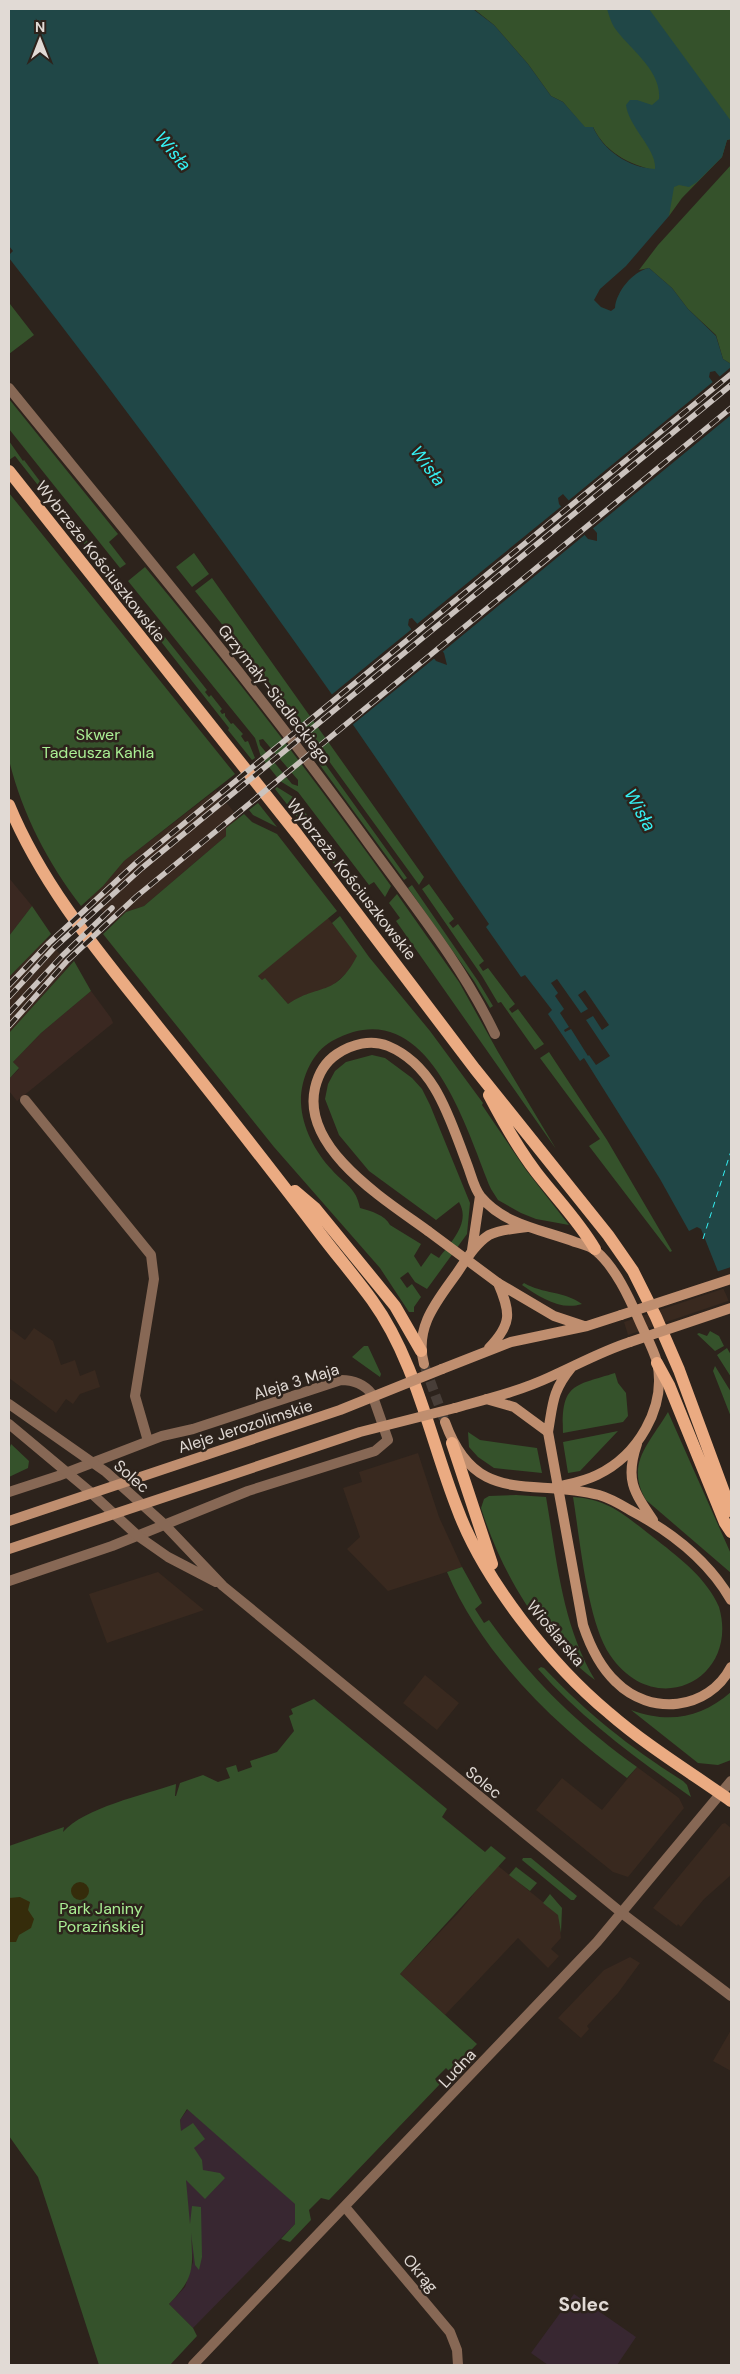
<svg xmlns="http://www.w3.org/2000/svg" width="740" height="2374" font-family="'DM Sans',sans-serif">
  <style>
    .built { fill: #39291f }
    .industrial { fill: #3a2821 }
    .education { fill: #382731 }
    .green { fill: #35522b; fill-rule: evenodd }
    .sand { fill: #352c0b }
    .water { fill: #204747; fill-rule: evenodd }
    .pier { fill: #2d231c }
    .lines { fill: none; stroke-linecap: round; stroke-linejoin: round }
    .ferry { stroke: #35f0f3; stroke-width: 1; stroke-dasharray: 6 5; stroke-linecap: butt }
    .secondary-tunnel { stroke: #483e38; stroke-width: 10; stroke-dasharray: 10 5; stroke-linecap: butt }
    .minor { stroke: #876855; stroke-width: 10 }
    .tertiary { stroke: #876855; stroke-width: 10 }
    .secondary { stroke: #bf8e6f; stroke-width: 10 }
    .primary { stroke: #ebab82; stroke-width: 12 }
    .rail-casing { stroke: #cbc3be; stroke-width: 5.5 }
    .rail { stroke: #2d231c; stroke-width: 4; stroke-dasharray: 11; stroke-linecap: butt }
    .secondary-bridge { stroke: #bf8e6f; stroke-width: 10 }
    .labels { text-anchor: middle; stroke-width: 5; stroke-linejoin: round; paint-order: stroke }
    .street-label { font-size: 16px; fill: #e1dad5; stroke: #2d231c }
    .park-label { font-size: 16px; fill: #aaef94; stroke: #2d231c }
    .water-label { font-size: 18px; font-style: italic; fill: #35f0f3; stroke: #2d231c }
    .quarter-label { font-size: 19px; font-weight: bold; fill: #e1dad5; stroke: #2d231c }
  </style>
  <rect width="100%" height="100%" fill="#2d231c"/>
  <path class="built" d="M216 790 239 818 226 828V836L144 906 126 912 114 923 89 898 103 886 124 861Z
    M328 918 358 956 351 969 330 988 303 996 288 1004 265 979 262 980 258 975Z
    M46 939 70 965 9 1033V977Z
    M731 1286V1300L628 1335 624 1322Z
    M9 1328 25 1340 34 1328 53 1341 61 1365 75 1360 80 1376 95 1370 100 1387 80 1394 73 1404 66 1399 56 1413 9 1378Z
    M418 1453 439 1517 462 1567 388 1591 347 1549 360 1537 343 1488 362 1482 359 1472Z
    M158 1572 204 1610 107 1643 89 1594Z
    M425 1675 459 1703 437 1730 403 1703Z
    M637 1767 679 1798 684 1808 628 1877 613 1872 536 1810 562 1778 602 1810Z
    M725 1823 731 1828V1875L704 1899 681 1927 678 1924 677 1926 653 1908 722 1824Z
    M497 1865 559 1915 561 1938 551 1949 559 1956 548 1968 518 1938 445 2015 400 1974 459 1912Z
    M630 1957 640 1963 618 1993 587 2026 589 2029 581 2038 558 2018 604 1970Z
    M731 2030V2071L713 2061Z"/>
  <path class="industrial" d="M9 878 32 906 9 936Z
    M91 991 111 1018 113 1023 17 1101 9 1091V1079L19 1069 13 1062 41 1033Z"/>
  <path class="education" d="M188 2109 296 2204 295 2224 193 2328 169 2304 185 2287 193 2262 180 2120Z
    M574 2294 636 2337 617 2365H548L531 2353Z"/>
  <path class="green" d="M474 9H731V139L727 140 722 157 682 198 669 216 667 195 665 83 663 172C635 167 606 155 593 127L585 128 563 102 551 96 528 64 494 25Z
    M731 165V364L723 359 716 335 688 309 672 288 649 268 639 270 658 245Z
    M10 304 34 335 9 354V305Z
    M9 399 118 534 109 542 126 564 120 568 9 429Z
    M9 441 23 461 24 460 57 504H59L71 518 69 520 110 568 113 575 115 574 207 690 205 692 209 697 211 695 222 709 220 711 222 714 225 713V716L231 724 233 723 243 734 241 736 245 742 248 741 255 758 252 760 228 730 229 728 15 456 9 460Z
    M9 493 235 774 124 861 103 886 81 906C47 862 22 813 9 760Z
    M194 553 209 574 192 587 176 567Z
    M145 567C231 670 313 777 391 886L385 897 374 882 369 885 298 792 280 781 261 757 255 738 128 581ZM263 739 298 780V786L292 784 260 745 259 740Z
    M212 578 424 877 419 885 294 713 195 591Z
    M318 754 407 878 404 880 314 757Z
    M277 787 293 797 292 799 296 804 298 803 310 819 308 820 312 825 313 824 335 850 337 857 334 864 275 789Z
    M258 803 277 827 253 815 249 810Z
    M244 814 252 822 277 834 337 911 258 976 262 980 265 978 288 1004C319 983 335 998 357 956L332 923 340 916 369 957 430 1031 483 1103 482 1105 526 1170 569 1225 536 1219 521 1213 498 1200 491 1189C465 1126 427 988 332 1041 312 1052 300 1080 301 1103 302 1127 315 1152 332 1170 345 1185 356 1187 360 1208 371 1211 385 1215 390 1225L421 1244 414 1256 421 1267 431 1253 439 1258C451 1242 471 1223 459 1202L436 1220 369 1171 339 1135 325 1099 328 1084 335 1071 346 1062 372 1055 385 1058 412 1078 422 1089 430 1105 470 1203 467 1234 427 1289 415 1282 408 1272 400 1278 407 1288 412 1284 421 1297 414 1307V1312H409L380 1268 274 1147 103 934 126 912 144 906 226 836V828Z
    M429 884 454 919 449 923 453 928 458 924 484 961 479 965 483 971 488 968 515 1004 509 1009 512 1013 518 1009 544 1044 535 1050 501 1002 498 1003 482 976 422 889Z
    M412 885 478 981 493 1006 490 1008 474 981 408 888Z
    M397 894 459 982 498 1052 556 1149 396 921 400 918 389 903Z
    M32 906 51 934 9 977V936Z
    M74 961 91 991 41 1033 13 1062 19 1068 9 1079V1033Z
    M549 1052 607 1140 672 1251 670 1252 589 1146 600 1139 540 1058Z
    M524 1283C543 1294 564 1291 582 1304 560 1311 540 1297 522 1285Z
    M710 1331 719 1336 724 1346 715 1351 697 1334 699 1333 707 1336Z
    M364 1346H368L381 1374 380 1377 352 1357Z
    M727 1348 731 1355V1377L717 1355Z
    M715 1366 731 1392V1417L713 1371Z
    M615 1373 618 1383 626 1393 628 1416 623 1422 563 1433C561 1383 574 1386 615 1373Z
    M668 1412 731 1554V1573L646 1500C625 1464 649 1444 668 1412Z
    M618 1431 580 1471 568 1473 563 1442Z
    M468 1432 480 1440 537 1448 542 1473 494 1468 478 1457 469 1447Z
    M11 1444 29 1461 28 1468 9 1477V1450Z
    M516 1495 546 1497C557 1560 562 1625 595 1680 541 1640 501 1572 481 1508L484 1499 489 1496Z
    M573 1497C611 1499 629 1519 658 1541 681 1559 707 1579 719 1607 740 1679 655 1722 610 1655 587 1621 580 1539 573 1497Z
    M462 1567 482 1603 475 1609 484 1623 489 1620C533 1681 576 1723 637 1767L627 1778C556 1726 482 1655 447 1572Z
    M541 1667 544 1668C589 1715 628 1746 683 1781L687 1785 691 1797C636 1758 583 1720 538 1669Z
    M731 1692V1760L718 1765 698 1763 631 1710C669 1724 701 1718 731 1692Z
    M314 1699 447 1809 442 1817 485 1852 491 1846 506 1858 400 1974 477 2044 450 2072 446 2068 435 2079 440 2084 329 2200 321 2198 309 2210 311 2220 290 2242 281 2239 295 2224V2204L187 2109 180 2120 181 2131 193 2123 205 2139 194 2148 202 2160 203 2170 220 2173 225 2178 205 2199 186 2180 190 2224 192 2206 201 2207 202 2257 199 2270 195 2265 191 2233C193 2269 195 2277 169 2304L193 2328 197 2336 170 2365H99L38 2177 9 2136V1846L64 1827 63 1832C84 1808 143 1795 176 1784L175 1796H176L180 1783 203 1775 218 1782 230 1778 226 1768 236 1765 238 1772 252 1767 250 1761 277 1752 294 1731 289 1716 293 1714 291 1709Z
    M523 1858H531L577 1896 574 1900H571L522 1860Z
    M516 1867 537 1883 530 1891 509 1875Z
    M550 1894 562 1908 561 1933 558 1915 543 1903Z"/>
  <path class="sand" d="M71 1891a9 9 0 1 1 18 0a9 9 0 1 1-18 0Z
    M20 1897 30 1902 28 1910 34 1919 31 1928 19 1935 16 1942H9V1898Z"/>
  <path class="water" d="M9 9H473L494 25 528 64 551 96 563 102 585 127H593C603 150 629 168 655 169 657 149 629 128 626 105L630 100H637L652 105 659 99C662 70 628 48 614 27 611 22 609 15 607 9H649L731 121V139L727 140 722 157 697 182 689 187 679 185 674 187 669 216 626 266 600 289 594 300 601 307 611 311 615 308C616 292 633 271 649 268L672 288 688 309 716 336 723 359 731 364V390L715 371 710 372 709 377 731 407V1304L701 1229 697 1227 689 1231 660 1179 584 1058 580 1061 548 1014 552 1010 525 975 521 977 486 927 489 924C436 848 386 771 333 696 228 547 121 401 9 258V255L13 251 9 246ZM563 494 597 533V541L588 539 559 504 558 498ZM412 618 444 653 447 665 436 661 408 625 409 619Z"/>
  <path class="pier" d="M731 367V392L718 378Z
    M714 381 731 403V415L591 530 568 501Z
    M563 505 587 533 441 653 417 624Z
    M413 628 436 657 351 726 330 696Z
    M557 979 581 1013 588 1009 578 995 585 990 609 1025 602 1030 593 1016 586 1020 610 1056 596 1065 589 1055 588 1056 571 1029 565 1032 564 1030 569 1027 560 1013 564 1009 555 996 558 993 551 983Z
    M731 1267V1306L716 1272Z"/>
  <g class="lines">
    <path class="ferry" d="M703 1239 731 1151"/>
    <path class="secondary-tunnel" d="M425 1367 444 1419"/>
    <path class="minor" d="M9 388C131 538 256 687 369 844 414 906 462 965 495 1034
      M25 1100 151 1255 154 1279 135 1396 148 1441
      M9 1492 58 1476 162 1436 193 1429 341 1380C354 1380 364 1384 372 1394L388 1440 375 1451 248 1491 112 1546 9 1581
      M623 1914 731 1996
      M345 2207 450 2332 457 2350 458 2365"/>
    <path class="tertiary" d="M9 1404 106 1472 165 1525 223 1586 623 1914
      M9 1424 88 1490 138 1536 168 1557 216 1582
      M193 2365 597 1942 731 1781"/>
    <path class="secondary" d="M428 1231C387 1201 301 1149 315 1088 318 1075 325 1062 337 1054 352 1044 371 1039 388 1046 436 1066 450 1120 467 1164 471 1174 474 1189 481 1197 504 1225 544 1230 575 1242 581 1244 591 1246 596 1251 615 1267 629 1297 639 1320 645 1334 653 1348 657 1362 667 1408 637 1456 597 1475 583 1482 568 1484 553 1488
      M472 1250 480 1196
      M498 1283 554 1316 584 1326
      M489 1348C512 1324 511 1313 498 1283
      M424 1364C414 1327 437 1301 457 1273 466 1260 475 1244 489 1235 501 1229 514 1229 527 1227
      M442 1369 511 1342 587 1326 621 1315
      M486 1399 514 1407 548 1432C553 1404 552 1391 571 1368
      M455 1408C487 1399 520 1391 550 1377 577 1365 602 1351 630 1342
      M445 1422C476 1508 530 1477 599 1495 610 1498 620 1504 630 1510 670 1531 708 1560 731 1600
      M637 1444C625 1479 633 1491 653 1520"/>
    <path class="primary" d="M9 471 297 834 475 1069 608 1235 633 1271 656 1317 679 1370 731 1511
      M9 805C44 890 106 961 163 1033 217 1100 269 1167 322 1236 338 1257 356 1278 372 1300 416 1361 430 1439 457 1508 483 1579 551 1665 609 1713 647 1746 690 1772 731 1801
      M489 1095C503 1122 518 1148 536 1172 556 1198 578 1220 595 1249
      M295 1191 315 1208 395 1306 421 1351
      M657 1363 669 1385 725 1523 731 1532
      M452 1443 492 1564"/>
    <g class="rail-casing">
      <path id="rail" d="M9 985 49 943 137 862 731 374
        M9 997 54 948 142 868 731 385
        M9 1013 62 956 112 908
        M9 1026 67 961 137 896 731 408"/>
    </g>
    <use href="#rail" class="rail"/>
    <path class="secondary-bridge" d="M428 1231 498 1283
      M621 1315 731 1279
      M630 1342 731 1308
      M548 1432 583 1625C590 1646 600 1667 616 1682 650 1716 708 1711 731 1667
      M9 1521 340 1410 442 1369
      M9 1549 360 1432 455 1408"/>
  </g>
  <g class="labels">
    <g class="street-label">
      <text transform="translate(101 561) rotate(52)" y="6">Wybrzeże Kościuszkowskie</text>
      <text transform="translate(275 694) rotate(52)" y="6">Grzymały-Siedleckiego</text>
      <text transform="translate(352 879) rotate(52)" y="6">Wybrzeże Kościuszkowskie</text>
      <text transform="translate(296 1381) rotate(-17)" y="6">Aleja 3 Maja</text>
      <text transform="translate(245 1426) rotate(-18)" y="6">Aleje Jerozolimskie</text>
      <text transform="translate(132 1476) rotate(41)" y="6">Solec</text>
      <text transform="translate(556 1633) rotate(50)" y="6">Wioślarska</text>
      <text transform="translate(484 1782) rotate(39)" y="6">Solec</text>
      <text transform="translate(457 2068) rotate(-47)" y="6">Ludna</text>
      <text transform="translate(421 2273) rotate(50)" y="6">Okrąg</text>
    </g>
    <g class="park-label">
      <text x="98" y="740">Skwer<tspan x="98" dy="18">Tadeusza Kahla</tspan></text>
      <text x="101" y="1914">Park Janiny<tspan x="101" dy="18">Porazińskiej</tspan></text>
    </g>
    <g class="water-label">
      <text transform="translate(173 151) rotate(50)" y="6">Wisła</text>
      <text transform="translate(428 466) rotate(53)" y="6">Wisła</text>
      <text transform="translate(640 810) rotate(61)" y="6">Wisła</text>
    </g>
    <g class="quarter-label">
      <text x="584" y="2311">Solec</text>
    </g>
  </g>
  <rect width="740" height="2374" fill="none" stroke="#e1dad5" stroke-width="20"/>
  <g transform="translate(40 40)" stroke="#2d231c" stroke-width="4" paint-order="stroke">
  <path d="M0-4L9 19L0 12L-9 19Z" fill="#e1dad5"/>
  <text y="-8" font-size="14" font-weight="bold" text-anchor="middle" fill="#e1dad5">N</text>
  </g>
</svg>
